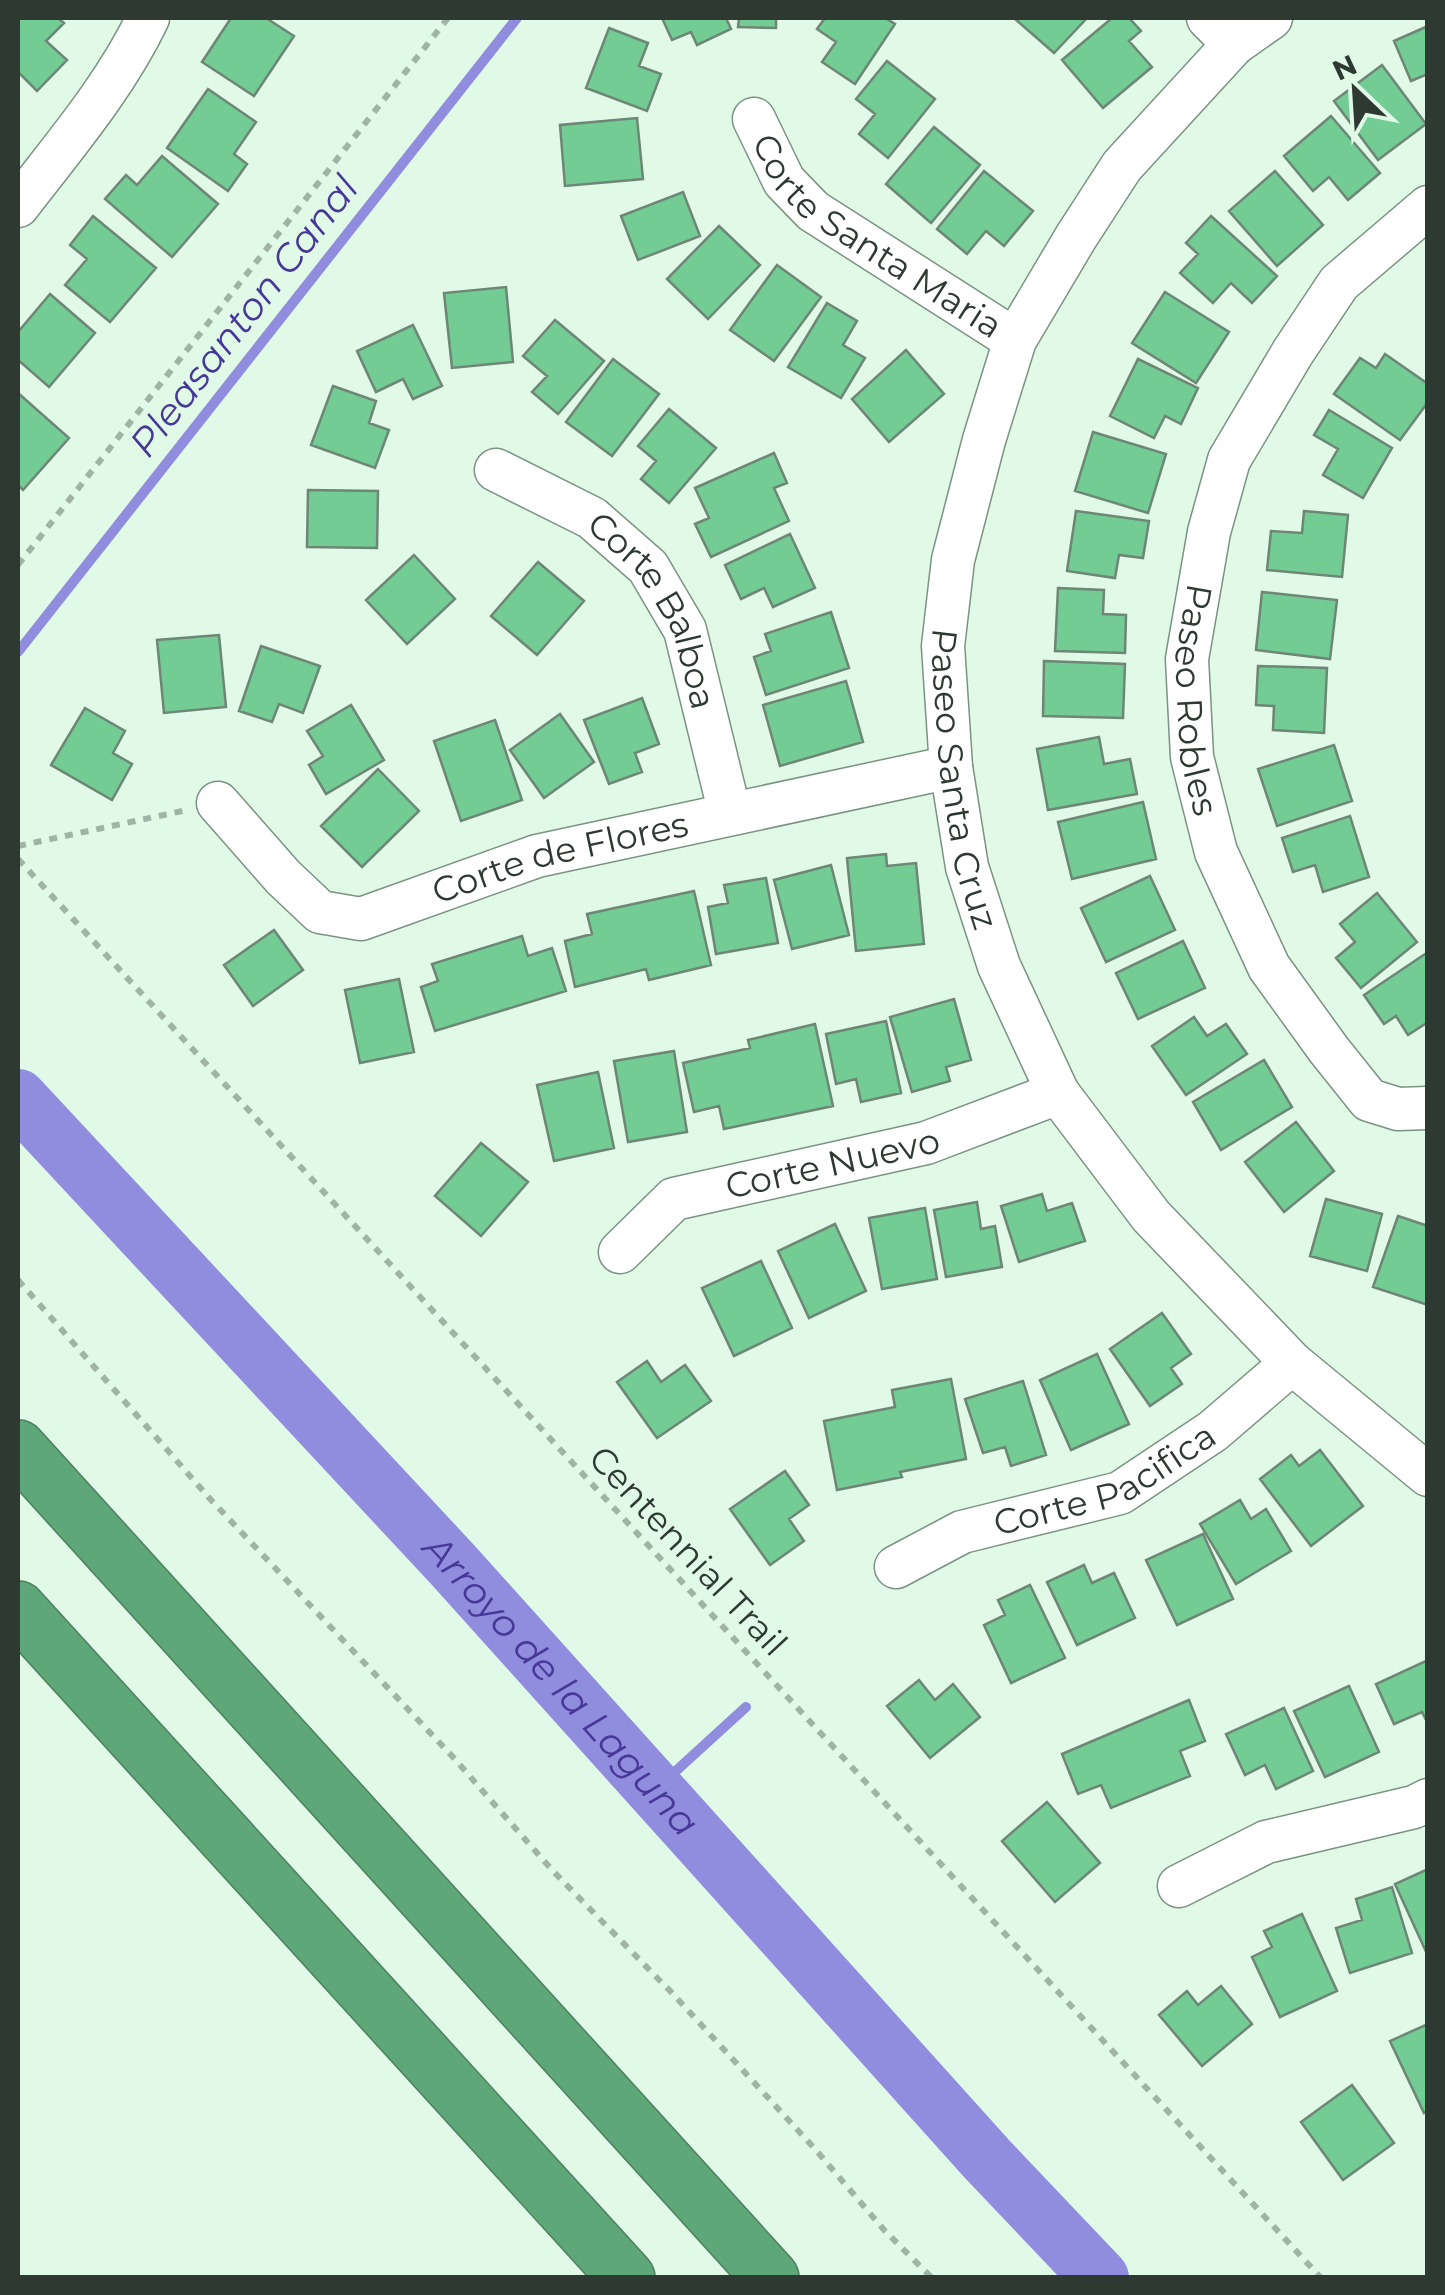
<svg xmlns="http://www.w3.org/2000/svg" width="1445" height="2295" font-family="Montserrat,sans-serif">
  <style>
    .lines { fill: none; stroke-linecap: round; stroke-linejoin: round }
    .stream { stroke: #908cde; stroke-width: 10 }
    .river { stroke: #908cde; stroke-width: 58 }
    .building { fill: #72cc93; stroke: #6e8675; stroke-width: 2.5 }
    .minor-casing { stroke: #7b9382; stroke-width: 45 }
    .highway-casing { stroke: #4d805f; stroke-width: 58 }
    .path { stroke: #a0b4a5; stroke-width: 6; stroke-dasharray: 8 8; stroke-linecap: butt }
    .minor { stroke: #fff; stroke-width: 42 }
    .highway { stroke: #5ea778; stroke-width: 55 }
    .labels { text-anchor: middle; stroke-width: 8; stroke-linejoin: round; paint-order: stroke }
    .street-label { font-size: 35px; fill: #2e3931; stroke: #e0fae7 }
    .water-label { font-size: 38px; font-style: italic; fill: #473898; stroke: #e0fae7 }
  </style>
  <rect width="100%" height="100%" fill="#e0fae7"/>
  <g class="lines">
    <path class="stream" d="M18 652 517 18
      M655 1790 746 1707"/>
    <path class="river" id="s1" d="M18 1098 453 1565 987 2159 1100 2278"/>
  </g>
  <path class="building" d="M18 18H58L64 23 46 41 67 60 37 91 18 72Z
    M231 18H266L294 36 254 96 202 62Z
    M662 18H726L731 29 697 45 691 32 672 40Z
    M739 18H776V28L738 27Z
    M825 18H885L895 24 855 84 822 62 836 42 817 29Z
    M1014 18H1087L1054 53Z
    M1112 18H1129L1141 31 1129 41 1152 67 1103 108 1062 60Z
    M1428 26V74L1411 81 1394 41Z
    M609 28 648 43 639 66 661 74 647 111 586 88Z
    M887 61 935 99 888 158 859 134 875 114 856 99Z
    M1382 65 1426 124 1378 160 1334 101Z
    M208 89 256 122 234 154 247 164 228 191 167 148Z
    M1331 116 1380 173 1348 200 1329 177 1313 191 1284 156Z
    M637 118 643 179 565 186 560 125Z
    M934 127 980 165 931 223 886 184Z
    M162 156 218 204 172 257 105 199 126 175 137 185Z
    M984 171 1033 211 1004 246 986 231 967 254 937 229Z
    M1275 171 1323 225 1277 266 1229 211Z
    M683 192 700 236 638 260 621 216Z
    M93 216 156 268 110 322 65 285 87 259 70 245Z
    M1211 216 1277 276 1252 303 1231 283 1213 303 1180 273 1198 254 1186 243Z
    M719 226 760 265 708 319 667 279Z
    M777 265 821 297 774 361 730 330Z
    M506 287 513 362 452 368 444 293Z
    M1165 292 1229 332 1196 383 1132 343Z
    M50 294 95 333 49 387 18 360V332Z
    M827 303 857 321 843 345 865 358 841 398 788 367Z
    M555 320 604 361 558 414 532 392 547 376 523 356Z
    M413 325 442 386 413 399 403 379 376 392 357 351Z
    M906 350 944 394 889 442 852 399Z
    M1385 354 1428 384V402L1400 440 1334 394 1360 358 1376 368Z
    M613 359 659 394 612 456 566 422Z
    M1138 359 1198 388 1181 424 1165 416 1154 438 1110 416Z
    M333 386 376 401 369 423 389 430 375 468 311 445Z
    M18 393 69 438 23 490 18 485Z
    M669 409 716 448 669 503 641 479 656 461 638 446Z
    M1329 410 1392 448 1363 498 1323 475 1338 449 1314 435Z
    M1093 432 1166 454 1148 513 1075 491Z
    M774 453 787 483 774 488 789 521 711 557 695 524 709 518 695 488Z
    M308 490 378 491 377 548 307 547Z
    M1076 511 1149 521 1143 558 1119 555 1115 578 1067 571Z
    M1304 511 1348 515 1342 577 1267 570 1271 531 1302 533Z
    M790 534 815 588 773 607 764 588 741 599 725 565Z
    M414 555 455 599 407 644 366 600Z
    M538 562 584 601 537 655 491 616Z
    M1058 588 1104 590 1103 614 1126 615 1125 653 1055 651Z
    M1262 592 1337 600 1330 659 1256 650Z
    M831 612 849 668 766 695 754 657 771 651 765 634Z
    M219 635 226 707 164 713 157 640Z
    M261 646 320 666 303 713 279 704 272 722 239 711Z
    M1044 661 1125 664 1123 718 1043 716Z
    M1258 666 1327 668 1324 733 1273 730 1274 706 1256 705Z
    M846 681 863 742 780 766 763 705Z
    M642 698 659 744 635 753 642 772 609 784 584 720Z
    M351 705 384 760 326 794 309 765 323 756 307 731Z
    M85 708 125 731 113 753 132 764 112 800 51 765Z
    M560 714 594 762 544 798 510 750Z
    M495 720 522 800 461 821 434 741Z
    M1099 737 1104 764 1130 759 1137 794 1048 810 1037 749Z
    M1334 745 1352 801 1277 826 1258 769Z
    M378 769 419 811 362 867 321 826Z
    M1143 802 1156 859 1072 879 1058 822Z
    M1350 816 1369 877 1323 892 1315 865 1293 872 1282 838Z
    M886 854 887 866 916 863 924 944 856 951 847 858Z
    M831 865 849 935 792 949 774 880Z
    M1150 876 1175 930 1106 962 1081 908Z
    M766 878 778 943 716 954 708 907 728 903 724 885Z
    M694 891 711 965 649 980 646 969 575 987 565 941 592 934 587 914Z
    M1377 893 1417 942 1361 988 1336 958 1355 942 1340 924Z
    M274 930 303 970 253 1006 224 965Z
    M522 936 528 956 552 948 566 991 435 1031 421 987 438 981 432 964Z
    M1183 941 1205 988 1138 1019 1116 973Z
    M1428 952V1022L1408 1035 1396 1016 1384 1024 1364 995Z
    M399 979 414 1052 360 1063 345 990Z
    M954 999 971 1060 946 1067 950 1081 912 1092 890 1017Z
    M1194 1017 1207 1036 1226 1024 1247 1054 1186 1095 1152 1046Z
    M886 1021 901 1093 861 1102 856 1079 836 1084 826 1034Z
    M815 1024 833 1106 724 1129 719 1106 694 1112 683 1063 750 1048 748 1040Z
    M674 1051 687 1132 628 1142 614 1061Z
    M1264 1060 1292 1107 1221 1150 1193 1102Z
    M598 1072 614 1148 554 1161 537 1085Z
    M1296 1122 1334 1171 1284 1212 1245 1162Z
    M481 1143 528 1182 481 1236 435 1196Z
    M1042 1194 1047 1211 1072 1203 1085 1241 1019 1262 1001 1206Z
    M1326 1199 1382 1214 1367 1271 1310 1256Z
    M977 1202 981 1229 995 1226 1002 1267 946 1277 934 1210Z
    M925 1208 937 1279 882 1289 869 1218Z
    M1398 1216 1428 1226V1305L1373 1287Z
    M835 1224 866 1291 809 1318 778 1251Z
    M761 1261 792 1328 734 1356 702 1288Z
    M1162 1313 1191 1354 1171 1368 1182 1384 1150 1406 1110 1349Z
    M1097 1354 1129 1424 1071 1450 1040 1380Z
    M647 1361 661 1382 685 1365 711 1401 657 1438 617 1382Z
    M951 1379 966 1459 900 1472 902 1477 837 1490 824 1421 895 1407 892 1390Z
    M1023 1381 1046 1455 1011 1466 1005 1447 983 1453 965 1399Z
    M1320 1450 1363 1506 1311 1546 1260 1479 1291 1455 1299 1466Z
    M785 1471 809 1505 789 1519 804 1541 770 1565 730 1509Z
    M1240 1500 1251 1519 1266 1509 1291 1551 1236 1584 1200 1524Z
    M1203 1534 1233 1599 1177 1625 1146 1560Z
    M1084 1565 1092 1583 1114 1573 1135 1618 1077 1645 1047 1582Z
    M1030 1585 1065 1658 1011 1683 984 1625 1005 1615 998 1600Z
    M1428 1660V1724L1422 1712 1394 1724 1376 1684Z
    M919 1680 935 1700 953 1684 980 1717 930 1758 887 1706Z
    M1349 1686 1379 1752 1325 1777 1294 1711Z
    M1189 1700 1205 1741 1180 1751 1190 1776 1111 1808 1101 1785 1078 1794 1062 1754Z
    M1284 1708 1313 1771 1276 1789 1265 1765 1245 1775 1226 1734Z
    M1047 1802 1100 1863 1055 1902 1002 1841Z
    M1428 1869V1956L1395 1884Z
    M1392 1887 1412 1953 1350 1973 1336 1928 1362 1920 1356 1899Z
    M1302 1914 1337 1991 1280 2017 1252 1957 1272 1947 1264 1931Z
    M1221 1986 1252 2024 1202 2066 1159 2015 1187 1991 1198 2005Z
    M1428 2024V2111L1424 2113 1390 2041Z
    M1352 2085 1394 2143 1343 2180 1301 2122Z"/>
  <g class="lines">
    <g class="minor-casing">
      <g id="minor">
        <path d="M1208 18 1234 44"/>
        <path id="s2" d="M1271 18 1234 44 1122 166 1076 237 1015 340 984 440 953 560 943 646 951 767 967 867 999 966 1058 1093 1151 1216 1292 1363 1428 1475"/>
        <path id="s3" d="M754 119 784 181 813 211 1015 340"/>
        <path d="M18 206C64 146 115 87 148 18"/>
        <path id="s4" d="M1428 207 1339 283 1293 352 1229 460 1209 532 1187 659 1192 757 1216 852 1269 967 1329 1050 1369 1100 1398 1109 1428 1108"/>
        <path id="s5" d="M496 470 592 518 648 567 685 630 730 814"/>
        <path id="s6" d="M218 803 283 877 320 912 361 919 537 856 951 767"/>
        <path id="s7" d="M620 1252 674 1199 926 1143 1058 1093"/>
        <path id="s8" d="M896 1567 962 1532 1120 1493 1213 1431 1292 1363"/>
        <path d="M1179 1886 1266 1842 1414 1807 1428 1800"/>
      </g>
    </g>
    <g class="highway-casing">
      <path id="highway" d="M18 1448 771 2278
        M18 1609 627 2278"/>
    </g>
    <path class="path" d="M18 565 448 18
      M18 846 187 810
      M18 859 1321 2278
      M18 1280 212 1501 452 1756 552 1870 673 1994 815 2149 885 2231 932 2278"/>
    <use href="#minor" class="minor"/>
    <use href="#highway" class="highway"/>
  </g>
  <g class="labels">
    <g class="street-label">
      <text dy="12" stroke="none"><textPath href="#s3" startOffset="175">Corte Santa Maria</textPath></text>
      <text dy="12" stroke="none"><textPath href="#s5" startOffset="222">Corte Balboa</textPath></text>
      <text dy="12" stroke="none"><textPath href="#s4" startOffset="570">Paseo Robles</textPath></text>
      <text dy="12" stroke="none"><textPath href="#s2" startOffset="865">Paseo Santa Cruz</textPath></text>
      <text dy="12" stroke="none"><textPath href="#s6" startOffset="400">Corte de Flores</textPath></text>
      <text dy="12" stroke="none"><textPath href="#s7" startOffset="238">Corte Nuevo</textPath></text>
      <text dy="12" stroke="none"><textPath href="#s8" startOffset="228">Corte Pacifica</textPath></text>
      <text transform="translate(688 1551) rotate(47)" y="12">Centennial Trail</text>
    </g>
    <g class="water-label">
      <text transform="translate(244 316) rotate(-52)" y="13">Pleasanton Canal</text>
      <text dy="13" stroke="none"><textPath href="#s1" startOffset="800">Arroyo de la Laguna</textPath></text>
    </g>
  </g>
  <rect width="1445" height="2295" fill="none" stroke="#2e3931" stroke-width="40"/>
  <g transform="translate(1355 90) rotate(335)" stroke="#e0fae7" stroke-width="8" paint-order="stroke">
  <path d="M0-8L18 38L0 25L-18 38Z" fill="#2e3931"/>
  <text y="-15" font-size="28" font-weight="bold" text-anchor="middle" fill="#2e3931">N</text>
  </g>
</svg>
